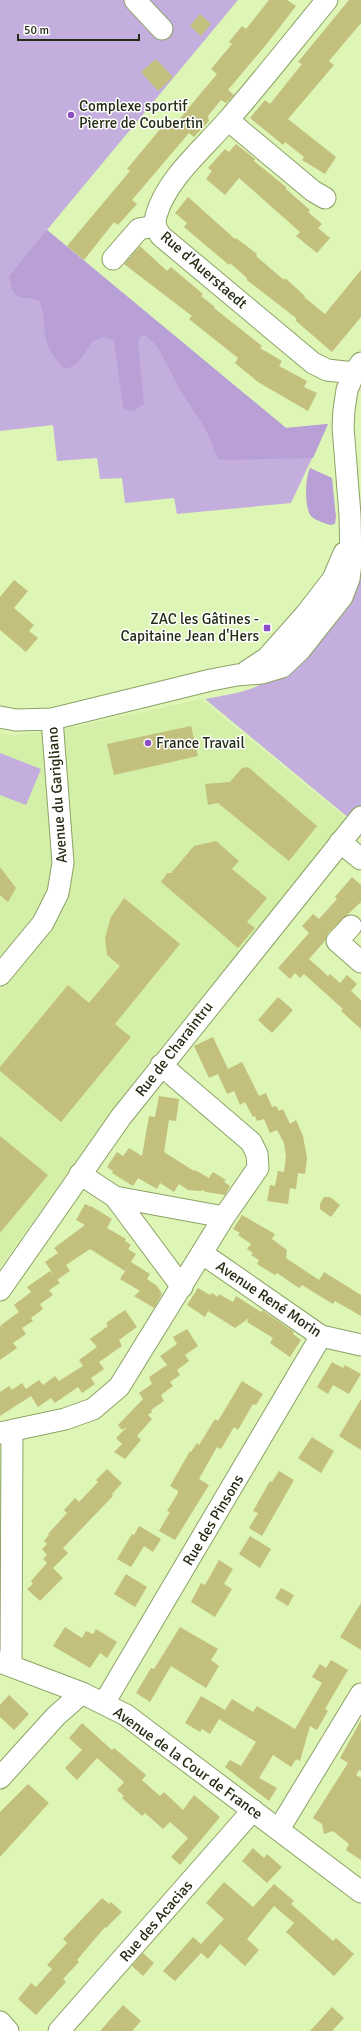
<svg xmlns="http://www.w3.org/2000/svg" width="361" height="2031" font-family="Signika,sans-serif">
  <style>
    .built { fill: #d4efa7 }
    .green { fill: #c4aede }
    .forest { fill: #b89fd5 }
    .building { fill: #c3bf7c }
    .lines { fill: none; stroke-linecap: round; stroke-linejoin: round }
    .minor-casing { stroke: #8ca266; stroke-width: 23 }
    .minor { stroke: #fff; stroke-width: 21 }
    .poi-dot { fill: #8b4dc3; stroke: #fff; stroke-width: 1.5 }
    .labels { text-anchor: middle; stroke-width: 3; stroke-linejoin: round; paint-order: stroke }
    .poi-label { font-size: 15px; fill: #242d14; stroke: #fff; text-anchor: start }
    .street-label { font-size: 15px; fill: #242d14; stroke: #fff }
  </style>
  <rect width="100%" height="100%" fill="#ddf6b6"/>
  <path class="built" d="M201 699 347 819 140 1073 0 1267V733L14 736 84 725Z"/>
  <path class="green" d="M0 0H238L47 230 286 428 328 424 291 503 177 514 174 498 125 503 122 478 100 479 97 458 57 461 53 425 0 431Z
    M361 576V806L350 819 205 699C220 696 236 694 250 689 295 674 332 613 361 576Z
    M0 753 41 769 26 805 0 795Z"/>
  <path class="forest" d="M47 230 286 428 328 424 313 458 223 460 218 459 206 430 179 388 157 346 145 335 140 336 138 344 144 404 135 410 129 411 123 407 114 340 105 337 93 341C84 352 80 366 65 369 55 359 46 348 45 333 43 318 46 317 39 301 18 293 14 304 9 276Z
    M310 468 332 478 336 517 335 524 330 525C325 523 317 521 312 517 304 511 305 477 310 468Z"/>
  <path class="building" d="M269 0H287L296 6 269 41 228 90 234 95 226 103 221 100 208 116 209 121 194 137 189 133 132 200 137 204 118 225 114 222 84 260 67 246 130 171 127 169 166 122 173 127 196 99 217 74 211 69 232 44 229 42 242 26 246 29Z
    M349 0H361V23L329 61 334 65 288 119 336 157 325 174 302 160 304 157 285 142 283 145 250 118 265 100 270 104 302 64 298 62Z
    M200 14 211 24 201 36 190 26Z
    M156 59 173 77 158 91 141 72Z
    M236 144 255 159 254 161 286 187V189L310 210 308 212 322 224 318 228 330 238 317 253 296 236 300 232 239 178 225 195 206 179 212 171 208 168 225 149 229 152Z
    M188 197 235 239 236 238 257 254 256 256 284 280 285 278 305 296 304 297 325 314 361 270V317L332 352 296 321V318L247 280V278L230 263 229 265 184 227 187 223 175 213Z
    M140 246 167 271 171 267 178 273 203 294 201 296 215 307 214 308 262 346 260 348 282 361 279 366 307 381 304 387 317 393 308 411 258 382 235 363 238 358 189 319 192 316 124 264Z
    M14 580 28 591 14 608 34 625 29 631 38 638 26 652 0 630V597Z
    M191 726 198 756 114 775 107 744Z
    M248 767 317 826 289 861 218 803 208 805 205 784 230 782 242 768Z
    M216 841 239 861 232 869 267 898 247 922 255 928 238 948 161 882 167 873H171L194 846Z
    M0 867 16 888 8 902 0 895Z
    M352 877 361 885V902L328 933 325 941 309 959 328 976 330 974 340 983 347 975 357 984 351 991 361 1000V1029L341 1011 343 1009 304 974 300 978 295 973 290 979 278 968 309 933 302 926 313 914 319 919 337 899 335 897Z
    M124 898 180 944 115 1024 131 1037 61 1122 0 1071V1067L68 985 89 1003 120 966 107 955 105 938 111 917Z
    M278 997 293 1010 272 1033 258 1020Z
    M213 1037 228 1069 242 1062 259 1096 266 1093 272 1107 276 1106 279 1111 283 1109 290 1124 296 1120 303 1136 307 1158 305 1174 298 1173 296 1189 290 1188 288 1204 267 1201 270 1185 275 1186 278 1171 284 1172 286 1156 284 1143 277 1130 270 1133 264 1119 257 1121 255 1116 253 1117 245 1102 240 1105 234 1091 227 1094 218 1074 209 1078 194 1046Z
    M159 1096 179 1099 176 1121 169 1120 164 1152 194 1171 195 1170 209 1178 213 1172 226 1180 224 1182 230 1186 225 1195 206 1192 202 1190 201 1191 188 1190 179 1184 174 1192 160 1183 157 1189 138 1178 133 1186 112 1173 113 1171 107 1167 117 1152 123 1156 129 1148 142 1156 149 1116 155 1117Z
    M0 1136 48 1175 0 1233Z
    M324 1197H330L340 1205 331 1217 320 1209V1204Z
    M85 1204 91 1207V1206L112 1219 107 1228 126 1239 125 1241 131 1245 128 1249 136 1254 125 1271 90 1249 66 1265 70 1271 57 1280 45 1262 58 1253 54 1248 85 1225 76 1220Z
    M242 1215 275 1234 272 1239 287 1250 286 1258 319 1280 324 1272 361 1295V1316L335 1301 333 1304 302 1285 299 1288 277 1273 275 1275 257 1264 259 1260 251 1255 253 1253 247 1249 251 1244 238 1235 240 1233 233 1229Z
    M131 1262 150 1274 147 1279 157 1286 162 1294 154 1308 134 1296 140 1291 120 1279Z
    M50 1271 60 1283 49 1290 53 1295 40 1304 43 1309 31 1318 33 1321 22 1328 26 1334 13 1343 17 1348 0 1360V1325L5 1331 1 1325 19 1312 14 1305 31 1292 27 1287Z
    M198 1288 210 1295 212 1293 218 1297 219 1294 233 1302 236 1296 261 1312 262 1310 294 1332 293 1334 301 1340 290 1357 270 1343 273 1338 247 1322 249 1318 235 1328 208 1311 205 1317 187 1305Z
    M125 1310 137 1327 119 1340 122 1346 99 1362 104 1369 91 1378 95 1384 82 1393 78 1387 55 1403 51 1398 38 1407 31 1396 0 1416V1392L9 1386 12 1390 22 1383 26 1389 39 1380 43 1385 55 1376 59 1381 83 1366 79 1360 97 1347 90 1339 108 1326 106 1323Z
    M187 1329 198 1346 185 1355 189 1361 177 1370 180 1375 170 1382 173 1386 161 1395 164 1401 151 1410 152 1412 148 1415 152 1419 137 1436 141 1440 125 1459 114 1452 122 1444 116 1438 127 1427 122 1430 118 1425 143 1399 139 1393 152 1384 149 1377 167 1365 160 1356 177 1344 173 1337Z
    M332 1362 343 1368 345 1365 361 1374 349 1394 333 1385 328 1394 317 1387Z
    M242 1381 263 1394 256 1405 253 1404 238 1430 234 1427 221 1449 217 1447 199 1479 209 1485 175 1540 159 1531 170 1512 167 1511 178 1493V1491L170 1486 190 1451 191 1452 197 1443 199 1445 215 1419 218 1421Z
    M361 1399V1450L339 1436Z
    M312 1437 334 1451 321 1473 298 1458Z
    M107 1469 122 1483 112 1494 113 1496 63 1548 68 1553 53 1568 63 1578 40 1601 27 1589 33 1584 31 1581 47 1563 43 1559 47 1555 42 1549 47 1544 44 1541 49 1535 48 1534 67 1513 64 1510 75 1498 79 1502 98 1482 96 1480Z
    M279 1471 294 1480 262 1536 249 1528 258 1513 253 1511 270 1481 272 1482Z
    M139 1526 161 1539 153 1552 144 1546 131 1567 117 1559 132 1534 134 1535Z
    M250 1536 271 1549 260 1568 239 1554Z
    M219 1560 233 1569 224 1584 232 1589 215 1617 191 1602 201 1583 205 1585Z
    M126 1574 147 1587 135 1607 114 1594Z
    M281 1588 294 1595 288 1606 275 1598Z
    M361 1603V1650L340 1637Z
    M65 1627 82 1638 86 1631 93 1634 96 1629 117 1642 107 1658 100 1653 90 1668 53 1646Z
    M180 1627 218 1649 211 1660 219 1666 206 1688 171 1666 150 1702 136 1693 151 1668 154 1669Z
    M331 1660 348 1670 325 1709 328 1711 317 1730 310 1726 300 1761 296 1759 291 1767 273 1755 259 1778 277 1788 269 1801 225 1767 230 1760 241 1766 256 1742 219 1719 210 1734 202 1729 200 1732 185 1723 201 1696 225 1710 232 1699 253 1712 257 1706 295 1729 322 1683 312 1677 320 1664 326 1668Z
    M9 1695 29 1714 14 1730 0 1717V1705Z
    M361 1720V1771L359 1770 356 1775 361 1778V1860L346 1850 349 1844 333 1831 324 1834 322 1824 313 1818 348 1763 340 1758Z
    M82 1723 112 1750 114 1748 146 1775 142 1780 160 1796 164 1792 183 1810 194 1795 220 1817 180 1865 171 1857 188 1838 170 1822 163 1829 145 1813 142 1816 122 1798 124 1796 117 1790 124 1782 97 1758 77 1780 65 1768 82 1750 69 1738Z
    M28 1784 49 1803 0 1857V1812Z
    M253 1848 264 1858 267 1854 282 1867 267 1883 242 1861Z
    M224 1882 253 1907 274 1884 294 1901 291 1904 333 1941 336 1938 354 1954 334 1976 286 1932 294 1923 274 1906 247 1939 259 1950 245 1966 220 1944 208 1959 201 1953 175 1981 163 1971 193 1937 201 1944 224 1919 206 1903Z
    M102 1898 109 1904 111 1902 122 1912 106 1928 105 1927 77 1960 79 1962 63 1979 66 1982 36 2015 18 1999 31 1983 36 1987 52 1969 47 1965 67 1943 63 1939Z
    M143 1953 154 1963 143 1976 132 1966Z
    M123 2005 141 2021 132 2031H100Z
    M332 2007 344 2018 332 2031H310Z"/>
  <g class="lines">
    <g class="minor-casing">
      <path id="minor" d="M135 0 162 29
        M327 0C294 40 262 81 228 120 204 148 166 179 156 216 154 225 156 229 161 236L313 363 327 370 354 373
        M228 120 313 191 325 198
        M113 259 139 229 155 226
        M247 671 267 658 306 614 333 579 344 553
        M0 717 16 720 52 719 63 863 58 893 43 923 0 975
        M52 719 211 680 237 675 262 673 282 667 300 650 342 597 349 579 351 563 350 515 343 427 344 410 347 390 354 373 361 363
        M340 842 361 859
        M351 926 337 941 361 962
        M80 1174 115 1197 182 1287
        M115 1197 224 1217
        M203 1254 321 1336 361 1345
        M0 1290 121 1117 361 817
        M0 1433 65 1419 93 1409 119 1387 224 1217 258 1168 257 1154 251 1142 161 1065
        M0 1662 82 1693 126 1715 361 1892
        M11 1666 12 1431
        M104 1703 321 1336
        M0 1778 56 1716 82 1693
        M279 1829 361 1694
        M0 2022 8 2031
        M59 2031 253 1810"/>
    </g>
    <use href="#minor" class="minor"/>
  </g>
  <g class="poi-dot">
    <circle cx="71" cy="115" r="4"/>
    <rect x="263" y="624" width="8" height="8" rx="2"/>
    <circle cx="148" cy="743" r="4"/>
  </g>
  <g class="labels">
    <g class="poi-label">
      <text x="79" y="111">Complexe sportif<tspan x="79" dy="17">Pierre de Coubertin</tspan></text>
      <text x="259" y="624" text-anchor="end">ZAC les Gâtines -<tspan x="259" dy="17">Capitaine Jean d'Hers</tspan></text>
      <text x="156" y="748">France Travail</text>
    </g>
    <g class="street-label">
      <text transform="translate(204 270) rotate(41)" y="5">Rue d'Auerstaedt</text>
      <text transform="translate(57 795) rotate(-94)" y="5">Avenue du Garigliano</text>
      <text transform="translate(174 1049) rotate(-52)" y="5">Rue de Charaintru</text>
      <text transform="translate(269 1299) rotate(34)" y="5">Avenue René Morin</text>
      <text transform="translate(213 1520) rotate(-59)" y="5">Rue des Pinsons</text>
      <text transform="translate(188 1763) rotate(36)" y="5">Avenue de la Cour de France</text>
      <text transform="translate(156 1921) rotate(-49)" y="5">Rue des Acacias</text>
    </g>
  </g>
  <path d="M18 34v6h121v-6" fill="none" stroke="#242d14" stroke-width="2"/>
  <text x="24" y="34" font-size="12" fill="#242d14" stroke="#ffffff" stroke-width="3" paint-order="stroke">50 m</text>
</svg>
